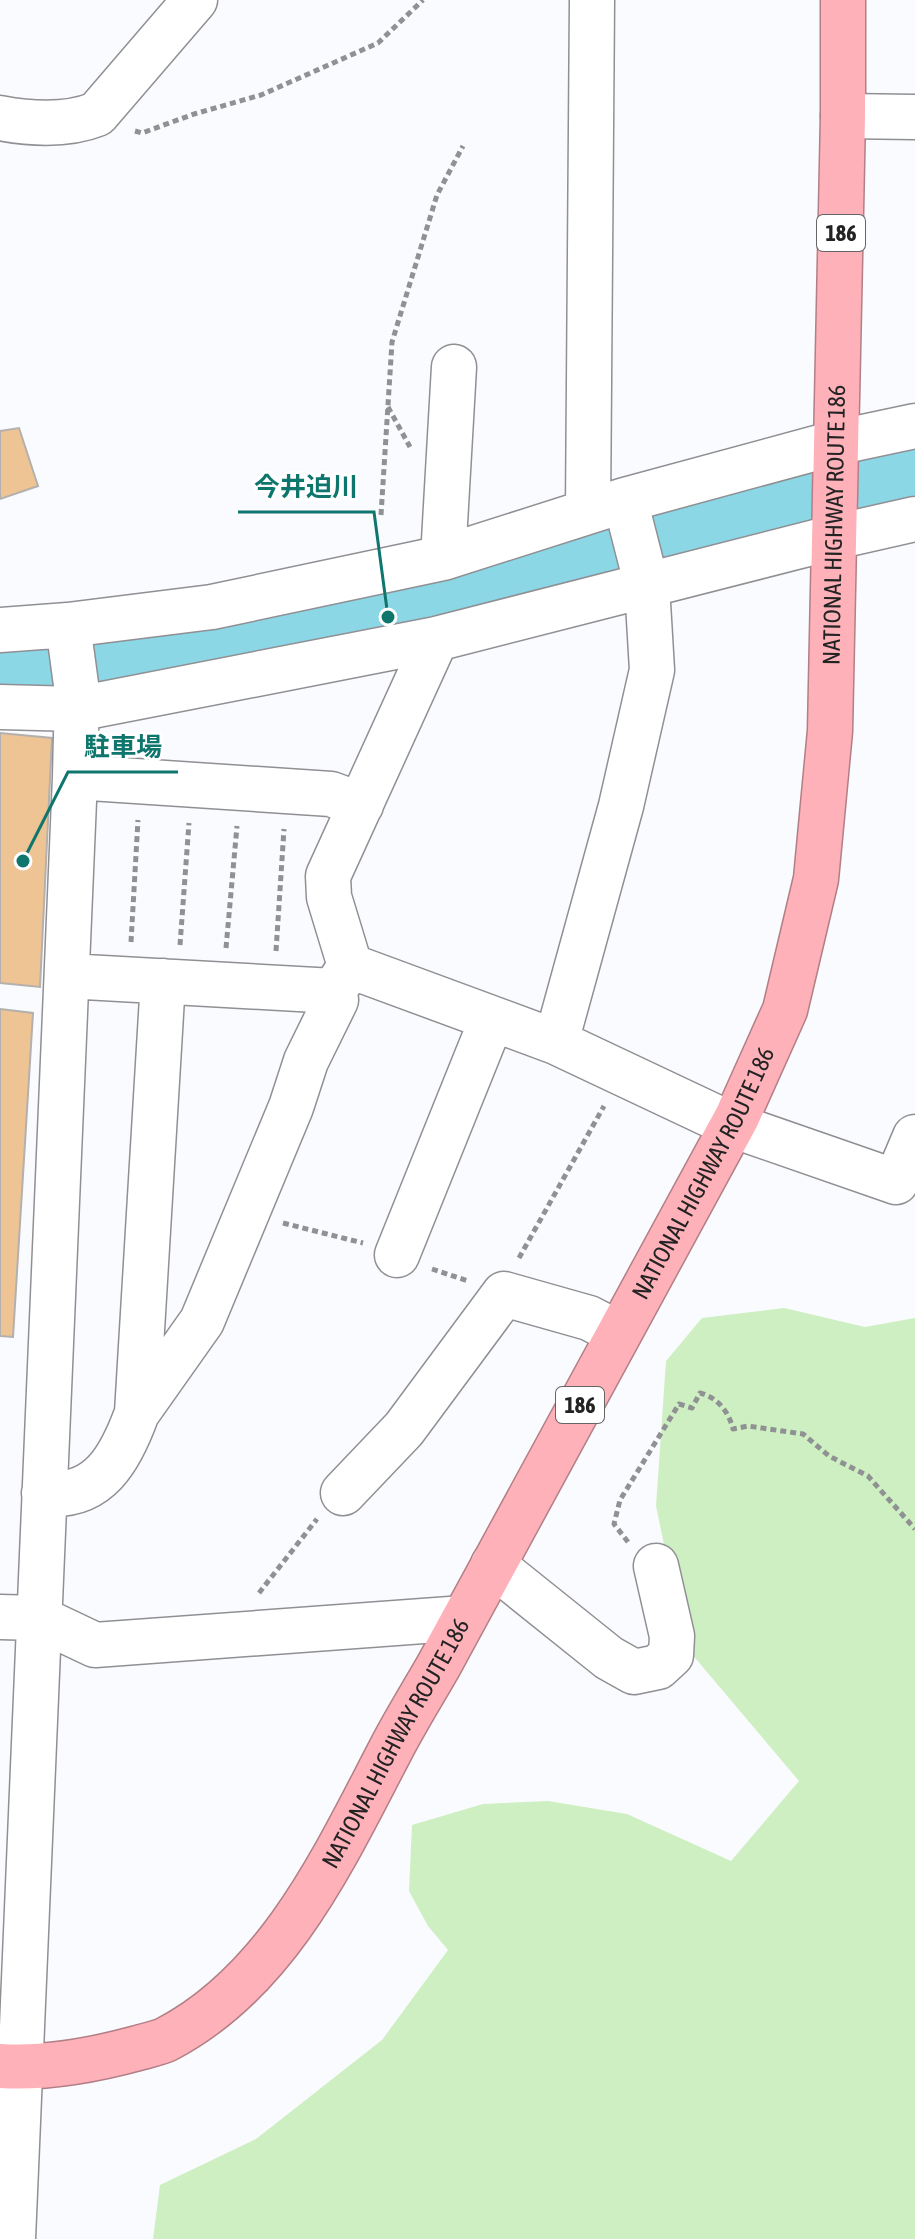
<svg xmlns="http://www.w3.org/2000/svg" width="915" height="2239" font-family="'Asap Condensed','Noto Sans JP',sans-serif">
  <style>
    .green { fill: #ceefc2 }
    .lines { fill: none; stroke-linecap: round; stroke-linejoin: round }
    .river { stroke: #8bd7e6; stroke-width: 62 }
    .building { fill: #efc495; stroke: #b3b0ad; stroke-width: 2 }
    .minor-casing { stroke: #909094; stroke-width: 47 }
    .highway-casing { stroke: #b17f85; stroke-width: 47 }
    .path { stroke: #909193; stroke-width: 5; stroke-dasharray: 6 4; stroke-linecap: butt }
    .minor { stroke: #fff; stroke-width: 44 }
    .highway { stroke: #feb1b9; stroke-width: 44 }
    .labels { text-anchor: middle; stroke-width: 6; stroke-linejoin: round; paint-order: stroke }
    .shield { fill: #fff; stroke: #656566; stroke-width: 2 }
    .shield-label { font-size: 22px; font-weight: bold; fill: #232324 }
    .street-label { font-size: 24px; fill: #232324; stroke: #fff }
    .leader { fill: none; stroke: #0f766e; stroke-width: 3 }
    .callout-dot { fill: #0f766e; stroke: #fff; stroke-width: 3 }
    .callout-label { font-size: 26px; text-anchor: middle; font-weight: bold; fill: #0f766e; stroke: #fff; stroke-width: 6; stroke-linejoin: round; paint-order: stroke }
  </style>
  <rect width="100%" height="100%" fill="#fafbff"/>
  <path class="green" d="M784 1308 865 1327 915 1318V2239H153L160 2185 256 2139 382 2040 448 1950 428 1926 409 1891 412 1825 483 1804 548 1801 627 1814 731 1861 799 1781 685 1646 656 1506 666 1361 702 1318Z"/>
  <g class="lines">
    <path class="river" d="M0 666H50L205 652 388 617 766 514 915 480"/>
  </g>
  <path class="building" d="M19 428 38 486 0 499V431Z
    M0 733 52 738 40 987 0 983Z
    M0 1009 33 1013 13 1337 0 1336Z"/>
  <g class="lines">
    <g class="minor-casing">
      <path id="minor" d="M843 116 915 117
        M0 118C32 124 67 126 97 114L195 0
        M588 511 592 0
        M443 558 454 367
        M0 630 68 625 212 607 443 558 625 500 835 443 915 426
        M436 639 328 876 329 897 350 966 556 1042 732 1125 896 1182 915 1137
        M0 707 77 709 436 639 835 537 915 519
        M75 777 331 794 361 805
        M67 976 334 991 350 966
        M556 1042 621 806 652 670 647 586 625 500
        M397 1255 492 1019
        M137 1413 202 1321 291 1107 306 1061 336 1000 334 991
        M44 1493C99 1500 121 1457 137 1413L163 981
        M343 1493 404 1429 504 1294 589 1318 618 1333
        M493 1565 609 1658 634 1672 658 1667 671 1655 672 1636 656 1566
        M0 1617 38 1618 95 1645 464 1618
        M13 2239 75 777 77 692 68 625"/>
    </g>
    <g class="highway-casing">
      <g id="highway">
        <path id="s1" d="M0 2066C46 2069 94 2060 138 2048 148 2045 159 2043 167 2039 279 1980 335 1856 391 1749 406 1720 423 1693 439 1665L737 1117 785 1010 816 879 830 731 843 116V0"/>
      </g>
    </g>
    <path class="path" d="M135 131 142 133 194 114 261 95 378 43 423 0
      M388 407 410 447
      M381 515 392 342 437 195 463 146
      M131 942 138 820
      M180 945 189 823
      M226 948 237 826
      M276 951 284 829
      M283 1223 363 1243
      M519 1258 604 1106
      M432 1269 468 1281
      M628 1542 614 1524 620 1500 679 1404 692 1408 700 1393C717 1397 729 1412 733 1429L748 1426 803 1434 829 1456 868 1476 915 1529
      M259 1593 317 1519"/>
    <use href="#minor" class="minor"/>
    <use href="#highway" class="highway"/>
  </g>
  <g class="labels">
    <g class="shield">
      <rect x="817" y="215" width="48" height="36" rx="6"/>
      <rect x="556" y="1387" width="48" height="36" rx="6"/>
    </g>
    <g class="shield-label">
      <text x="841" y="241">186</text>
      <text x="580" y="1413">186</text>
    </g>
    <g class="street-label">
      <text dy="8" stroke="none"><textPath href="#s1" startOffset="1870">NATIONAL HIGHWAY ROUTE 186</textPath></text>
      <text dy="8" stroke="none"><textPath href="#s1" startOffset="1198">NATIONAL HIGHWAY ROUTE 186</textPath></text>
      <text dy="8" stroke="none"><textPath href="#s1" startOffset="550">NATIONAL HIGHWAY ROUTE 186</textPath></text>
    </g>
  </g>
  <path class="leader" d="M388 617L374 512H238M23 861L68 772H178"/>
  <g class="callout-dot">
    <circle cx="388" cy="617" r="8"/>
    <circle cx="23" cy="861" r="8"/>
  </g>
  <g class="callout-label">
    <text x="306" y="496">今井迫川</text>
    <text x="123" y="756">駐車場</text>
  </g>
</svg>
